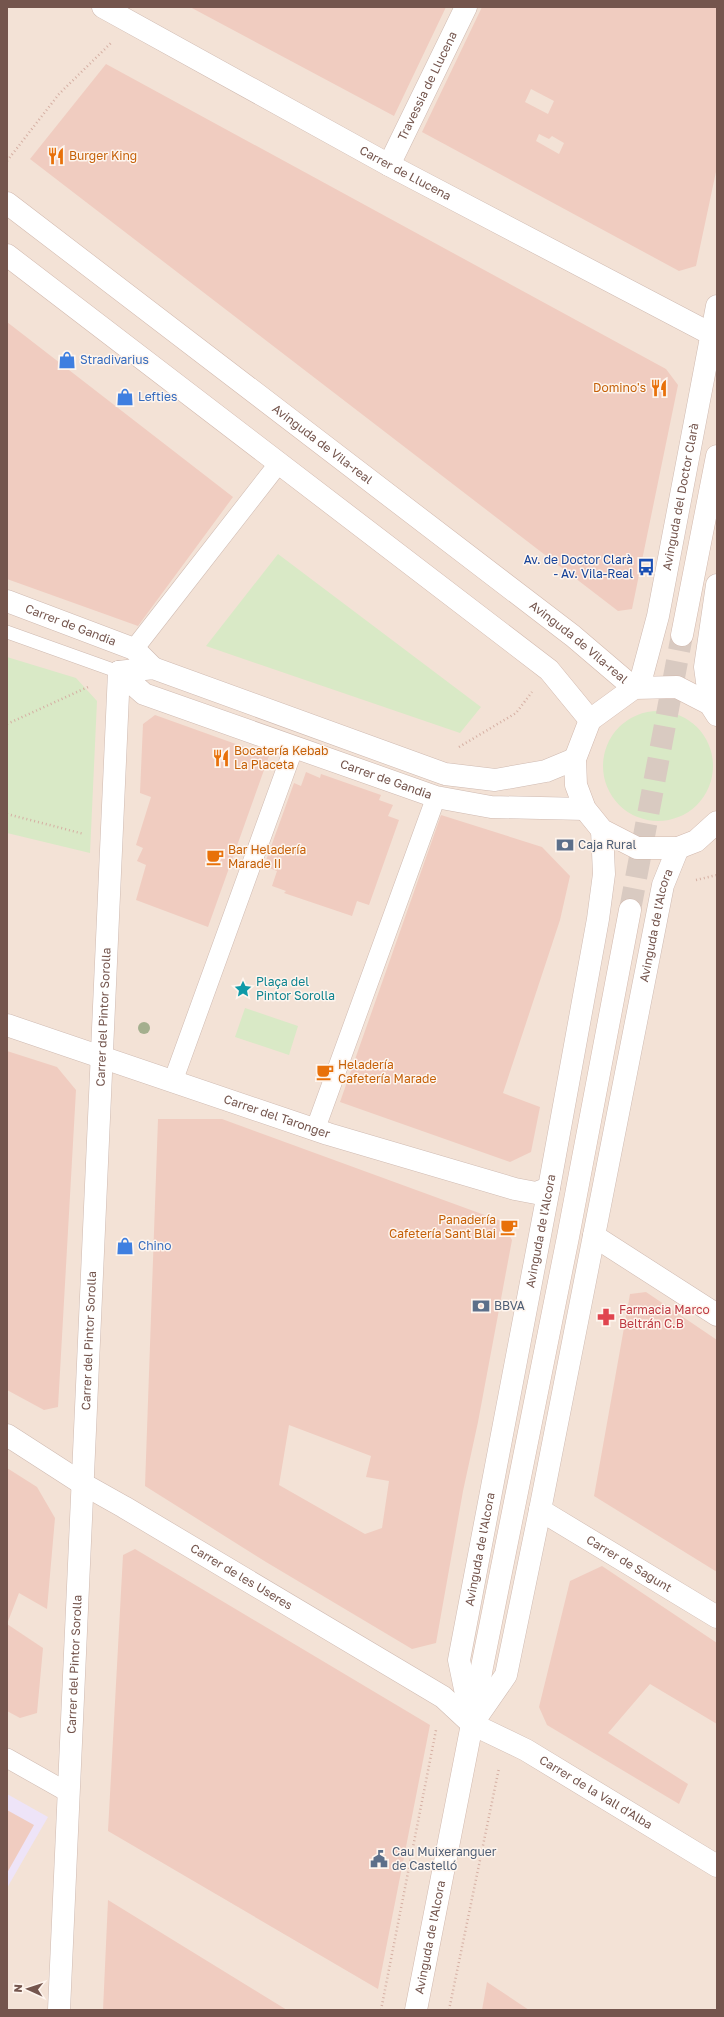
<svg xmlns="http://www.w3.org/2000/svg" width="724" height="2017" font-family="'Golos Text',sans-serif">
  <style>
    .residential { fill: #f3e2d6 }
    .education { fill: #eee4f8 }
    .green { fill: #d9e9c6 }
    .building { fill: #f0ccc0; fill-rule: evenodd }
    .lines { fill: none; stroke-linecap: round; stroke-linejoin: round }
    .secondary-tunnel { stroke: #d9cac1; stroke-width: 22; stroke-dasharray: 22 11; stroke-linecap: butt }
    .service-casing { stroke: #cfbab1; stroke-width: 14 }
    .pedestrian-casing { stroke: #cfbab1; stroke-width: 20 }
    .minor-casing { stroke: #cfbab1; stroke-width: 23 }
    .secondary-casing { stroke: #d2b9ae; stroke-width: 23 }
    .path { stroke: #d5afa3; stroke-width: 2.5; stroke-dasharray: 1 3; stroke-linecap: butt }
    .service { stroke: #fff; stroke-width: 13 }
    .pedestrian { stroke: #fff; stroke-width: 19 }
    .minor { stroke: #fff; stroke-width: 22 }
    .secondary { stroke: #fff; stroke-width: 22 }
    .tree { fill: #a4af8e }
    .labels { text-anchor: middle; stroke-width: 3; stroke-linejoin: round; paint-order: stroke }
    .street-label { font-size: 12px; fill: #74554d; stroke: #fef5ee }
    .food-label { font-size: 12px; fill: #c56008; stroke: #fef5ee; text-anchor: start }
    .shop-label { font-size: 12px; fill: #366cbe; stroke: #fef5ee; text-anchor: start }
    .transit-label { font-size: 12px; fill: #164399; stroke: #fef5ee; text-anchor: end }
    .service-label { font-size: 12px; fill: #4e5e75; stroke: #fef5ee; text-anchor: start }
    .culture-label { font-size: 12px; fill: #0d838f; stroke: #fef5ee; text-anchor: start }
    .health-label { font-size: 12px; fill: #be3a42; stroke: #fef5ee; text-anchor: start }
  </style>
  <rect width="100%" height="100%" fill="#fbf1e8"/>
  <path class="residential" d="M7 7H717V2010H7Z"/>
  <path class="education" d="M7 1794 48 1817 7 1888Z"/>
  <path class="green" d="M278 554 481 707 460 733 206 646Z
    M7 657 76 678 97 701 90 853 7 833Z
    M603 766a55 55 0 1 1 110 0a55 55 0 1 1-110 0Z
    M245 1008 298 1026 289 1055 235 1037Z"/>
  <path class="building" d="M190 7H446L394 116Z
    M482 7H717V167L696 266 679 271 422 132ZM531 89 554 101 548 114 525 102ZM539 134 549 139 552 136 564 143 559 154 536 141Z
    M106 64 666 369 678 385 632 609 618 611 30 159Z
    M7 322 233 497 138 626 7 579Z
    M155 715 269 756 208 927 136 900 146 865 137 861 143 848 136 845 151 797 140 793 143 724Z
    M306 772 320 778 321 774 381 795 379 800 393 805 388 816 399 820 369 905 357 901 352 916 284 893 286 891 272 886 277 871 264 866 294 783 301 786Z
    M441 815 542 847 570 876 560 920 503 1093 540 1107 531 1152 510 1162 340 1102Z
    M7 1051 57 1067 76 1090 58 1407 44 1410 7 1390Z
    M158 1119H222L501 1221 512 1240 478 1422 463 1491 436 1643 412 1649 266 1562 145 1486ZM289 1425 371 1456 366 1477 389 1481 382 1528 365 1534 279 1485Z
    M646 1292 717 1340V1572L594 1496 630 1294Z
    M7 1468 37 1487 55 1518 47 1609 19 1593 7 1624Z
    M135 1549 430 1725 378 1989 108 1831 123 1555Z
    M602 1566 717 1643V1724L650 1684 608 1733 688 1784 679 1804 547 1725 539 1707 570 1581Z
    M7 1624 43 1648 37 1713 20 1718 7 1711Z
    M7 1810 34 1825 7 1873Z
    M108 1900 287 2010H103Z
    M487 1982 529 2010H482Z"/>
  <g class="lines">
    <path class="secondary-tunnel" d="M630 910 682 635"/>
    <g class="service-casing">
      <path id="service" d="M7 632 119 672"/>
    </g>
    <g class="pedestrian-casing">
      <path id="pedestrian" d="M134 649 279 463
        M173 1081 294 747
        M315 1130 436 797
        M7 1758 69 1793"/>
    </g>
    <g class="minor-casing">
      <g id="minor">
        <path id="s1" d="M103 7 389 165 711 334"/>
        <path id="s2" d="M389 165 466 7"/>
        <path id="s3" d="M7 601 134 649 153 668"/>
        <path id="s4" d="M119 672 144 694 436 797 491 807 585 809"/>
        <path d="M119 672 153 668 445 774 495 780 546 771 575 759"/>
        <path id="s5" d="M639 687 658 616 717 306"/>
        <path d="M710 704 705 667 717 585"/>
        <path id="s6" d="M7 1025 328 1134 515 1189 536 1193 549 1188"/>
        <path d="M594 1236 717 1315"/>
        <path id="s7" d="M7 1435 83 1484 124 1507 443 1697 472 1724 526 1750 717 1866"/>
        <path id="s8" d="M540 1510 717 1617"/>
        <path id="s9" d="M472 1723 459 1660 549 1188 598 919 604 874 602 830"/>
        <path id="s10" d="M472 1724 506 1675 540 1510 663 885 678 848"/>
        <path id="s11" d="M59 2010 119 672"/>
      </g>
    </g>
    <g class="secondary-casing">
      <g id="secondary">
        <path id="s12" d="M7 203 573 636 634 688"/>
        <path d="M7 255 549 670 590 720"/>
        <path d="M682 635 717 456"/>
        <path d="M717 715 710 704 677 687 634 688 590 720 575 759 576 785 585 809 602 830 637 848H678L696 841 717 822"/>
        <path id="s13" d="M416 2010 472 1724 482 1667 568 1237 630 910"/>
      </g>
    </g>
    <path class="path" d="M7 161 59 94 111 43
      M7 724 88 687
      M459 747 516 713 532 692
      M7 814 84 834
      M696 880 717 875
      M381 2010 436 1730
      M449 2010 499 1768"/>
    <use href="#service" class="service"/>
    <use href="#pedestrian" class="pedestrian"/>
    <use href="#minor" class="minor"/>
    <use href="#secondary" class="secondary"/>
  </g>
  <circle class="tree" cx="144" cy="1028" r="6"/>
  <defs>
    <g id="restaurant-bare" transform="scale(1.38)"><path d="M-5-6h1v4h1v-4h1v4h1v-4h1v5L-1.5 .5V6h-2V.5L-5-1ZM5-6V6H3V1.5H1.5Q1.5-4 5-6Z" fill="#e8710a" stroke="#fef5ee" stroke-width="2.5" paint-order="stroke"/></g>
    <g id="shop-bare" transform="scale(1.38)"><path d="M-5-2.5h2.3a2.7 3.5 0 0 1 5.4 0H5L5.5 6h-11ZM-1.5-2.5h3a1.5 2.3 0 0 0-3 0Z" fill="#3f7fe0" stroke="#fef5ee" stroke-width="2.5" paint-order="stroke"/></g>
    <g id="bus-bare" transform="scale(1.38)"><path d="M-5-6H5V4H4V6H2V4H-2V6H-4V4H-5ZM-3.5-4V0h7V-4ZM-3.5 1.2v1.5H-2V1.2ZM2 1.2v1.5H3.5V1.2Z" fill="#1a4fb4" stroke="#fef5ee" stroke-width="2.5" paint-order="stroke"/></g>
    <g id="bank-bare" transform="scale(1.38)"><path d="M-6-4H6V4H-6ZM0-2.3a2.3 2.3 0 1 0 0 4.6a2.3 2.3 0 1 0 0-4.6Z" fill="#5c6f8a" stroke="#fef5ee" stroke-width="2.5" paint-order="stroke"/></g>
    <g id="cafe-bare" transform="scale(1.38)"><path d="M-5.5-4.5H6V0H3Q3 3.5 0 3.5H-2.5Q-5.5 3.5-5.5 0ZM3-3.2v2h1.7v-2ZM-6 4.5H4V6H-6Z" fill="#e8710a" stroke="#fef5ee" stroke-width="2.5" paint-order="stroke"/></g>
    <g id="sight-bare" transform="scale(1.38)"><path d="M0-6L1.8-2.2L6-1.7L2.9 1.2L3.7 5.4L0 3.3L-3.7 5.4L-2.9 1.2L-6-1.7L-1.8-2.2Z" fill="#0f9aa8" stroke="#fef5ee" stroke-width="2.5" paint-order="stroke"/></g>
    <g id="pharmacy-bare" transform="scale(1.38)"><path d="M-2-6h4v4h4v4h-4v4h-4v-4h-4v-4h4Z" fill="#e0444e" stroke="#fef5ee" stroke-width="2.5" paint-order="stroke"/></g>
    <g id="civic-bare" transform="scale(1.38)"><path d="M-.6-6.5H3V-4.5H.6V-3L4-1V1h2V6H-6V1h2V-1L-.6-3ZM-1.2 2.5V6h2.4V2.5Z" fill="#5c6f8a" stroke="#fef5ee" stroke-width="2.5" paint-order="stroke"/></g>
  </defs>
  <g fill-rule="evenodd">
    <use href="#restaurant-bare" x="56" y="156"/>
    <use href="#shop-bare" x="67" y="360"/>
    <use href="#restaurant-bare" x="659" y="388"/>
    <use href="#shop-bare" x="125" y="397"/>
    <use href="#bus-bare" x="646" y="567"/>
    <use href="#restaurant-bare" x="221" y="758"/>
    <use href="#bank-bare" x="565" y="845"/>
    <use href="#cafe-bare" x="215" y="857"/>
    <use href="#sight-bare" x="243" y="989"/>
    <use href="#cafe-bare" x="325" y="1072"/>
    <use href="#cafe-bare" x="509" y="1227"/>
    <use href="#shop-bare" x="125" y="1246"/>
    <use href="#bank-bare" x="481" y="1306"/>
    <use href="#pharmacy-bare" x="606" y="1317"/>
    <use href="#civic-bare" x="379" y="1859"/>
  </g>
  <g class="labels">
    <g class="street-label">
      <text dy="4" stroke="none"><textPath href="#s2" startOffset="88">Travessia de Llucena</textPath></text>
      <text dy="4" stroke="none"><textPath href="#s1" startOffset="345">Carrer de Llucena</textPath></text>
      <text dy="4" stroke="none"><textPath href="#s12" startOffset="397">Avinguda de Vila-real</textPath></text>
      <text dy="4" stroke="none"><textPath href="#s5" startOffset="195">Avinguda del Doctor Clarà</textPath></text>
      <text dy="4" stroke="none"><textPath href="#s3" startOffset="68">Carrer de Gandia</textPath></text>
      <text dy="4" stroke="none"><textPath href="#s12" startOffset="721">Avinguda de Vila-real</textPath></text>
      <text dy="4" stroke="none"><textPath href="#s4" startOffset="290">Carrer de Gandia</textPath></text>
      <text dy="4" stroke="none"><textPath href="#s10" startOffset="824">Avinguda de l'Alcora</textPath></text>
      <text dy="4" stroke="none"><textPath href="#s11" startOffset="994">Carrer del Pintor Sorolla</textPath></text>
      <text dy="4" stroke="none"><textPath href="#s6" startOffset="285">Carrer del Taronger</textPath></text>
      <text dy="4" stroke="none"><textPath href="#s9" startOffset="501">Avinguda de l'Alcora</textPath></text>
      <text dy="4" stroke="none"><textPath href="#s11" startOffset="670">Carrer del Pintor Sorolla</textPath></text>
      <text dy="4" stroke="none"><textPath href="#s9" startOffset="177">Avinguda de l'Alcora</textPath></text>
      <text dy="4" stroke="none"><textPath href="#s8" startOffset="104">Carrer de Sagunt</textPath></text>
      <text dy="4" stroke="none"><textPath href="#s7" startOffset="274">Carrer de les Useres</textPath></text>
      <text dy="4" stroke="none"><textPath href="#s11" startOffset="346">Carrer del Pintor Sorolla</textPath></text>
      <text dy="4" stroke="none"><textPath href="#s7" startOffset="690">Carrer de la Vall d'Alba</textPath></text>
      <text dy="4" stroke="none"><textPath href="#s13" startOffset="74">Avinguda de l'Alcora</textPath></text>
    </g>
    <g class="food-label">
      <text x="69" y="160">Burger King</text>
      <text x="646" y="392" text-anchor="end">Domino's</text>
      <text x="234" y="755">Bocatería Kebab<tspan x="234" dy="14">La Placeta</tspan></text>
      <text x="228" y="854">Bar Heladería<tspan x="228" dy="14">Marade II</tspan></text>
      <text x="338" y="1069">Heladería<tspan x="338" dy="14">Cafetería Marade</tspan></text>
      <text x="496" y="1224" text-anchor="end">Panadería<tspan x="496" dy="14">Cafetería Sant Blai</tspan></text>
    </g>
    <g class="shop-label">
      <text x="80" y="364">Stradivarius</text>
      <text x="138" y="401">Lefties</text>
      <text x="138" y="1250">Chino</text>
    </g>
    <g class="transit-label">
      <text x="633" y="564">Av. de Doctor Clarà<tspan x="633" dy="14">- Av. Vila-Real</tspan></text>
    </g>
    <g class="service-label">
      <text x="578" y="849">Caja Rural</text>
      <text x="494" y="1310">BBVA</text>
      <text x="392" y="1856">Cau Muixeranguer<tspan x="392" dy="14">de Castelló</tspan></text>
    </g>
    <g class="culture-label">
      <text x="256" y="986">Plaça del<tspan x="256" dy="14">Pintor Sorolla</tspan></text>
    </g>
    <g class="health-label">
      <text x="619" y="1314">Farmacia Marco<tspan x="619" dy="14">Beltrán C.B</tspan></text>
    </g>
  </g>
  <rect width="724" height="2017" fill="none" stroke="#74554d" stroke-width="16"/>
  <g transform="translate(28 1989) rotate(273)" stroke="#fef5ee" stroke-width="3" paint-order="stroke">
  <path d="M0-3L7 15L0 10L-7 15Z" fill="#74554d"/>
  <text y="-6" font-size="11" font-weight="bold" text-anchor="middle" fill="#74554d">N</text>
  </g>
</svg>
